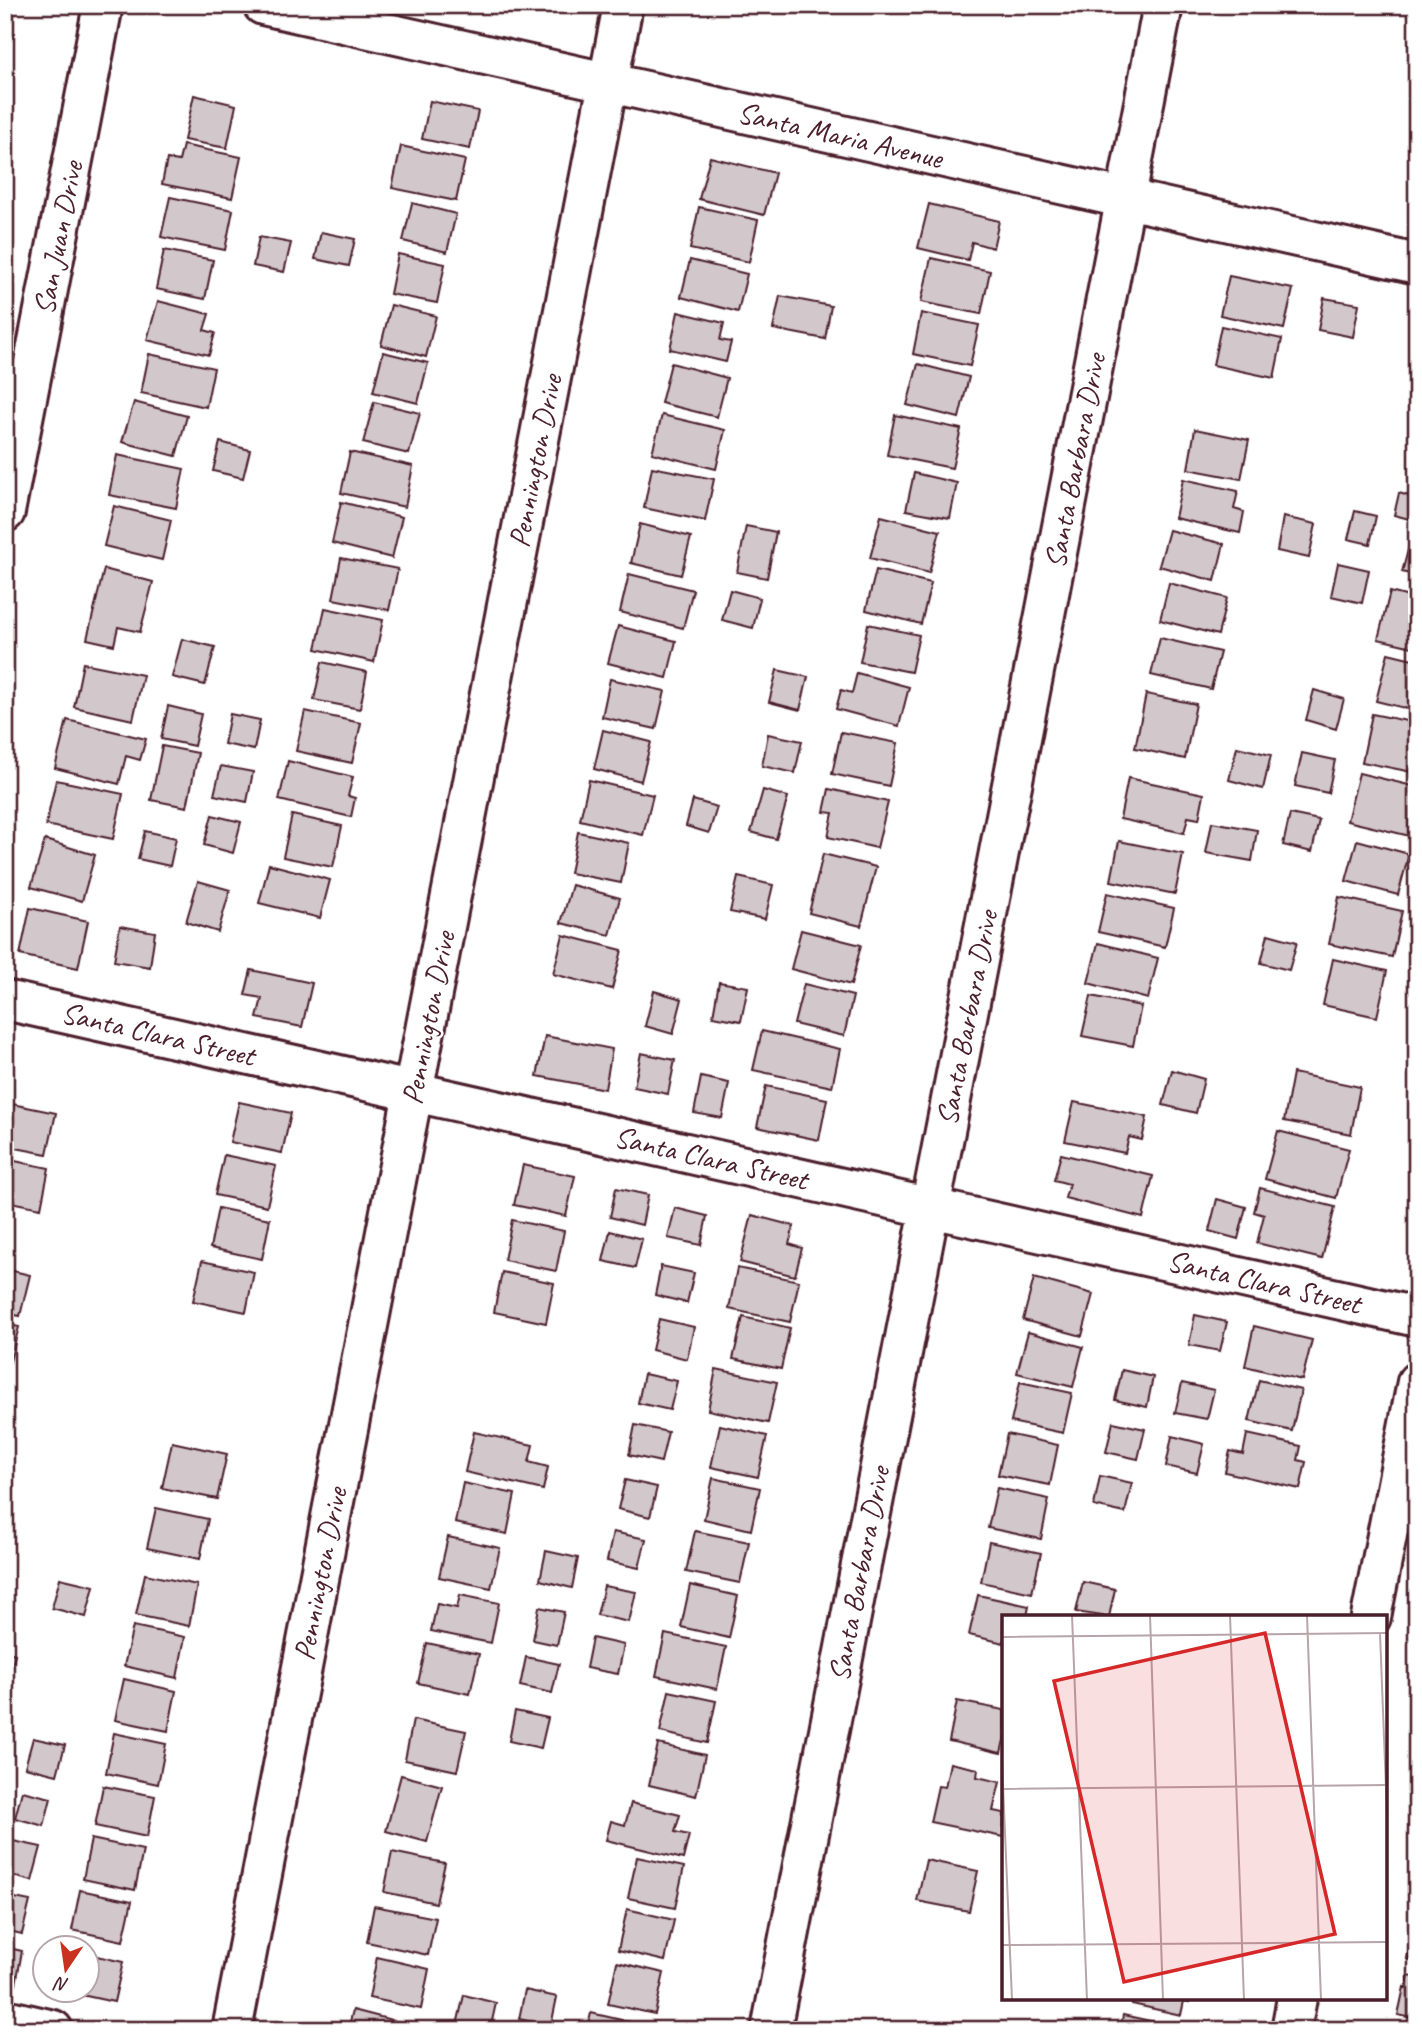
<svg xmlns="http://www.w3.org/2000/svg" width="1422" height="2035" font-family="Caveat,sans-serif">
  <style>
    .building { fill: #d2c7cb; stroke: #4a1f2b; stroke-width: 2 }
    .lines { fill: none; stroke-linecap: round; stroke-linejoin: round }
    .minor-casing { stroke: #4a1f2b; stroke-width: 44 }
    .minor { stroke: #fff; stroke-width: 38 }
    .labels { text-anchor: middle; stroke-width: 5; stroke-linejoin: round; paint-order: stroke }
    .street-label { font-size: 30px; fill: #4a1f2b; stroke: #fff }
    .inset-road { fill: none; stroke: #b7a5aa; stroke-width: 2 }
    .view { fill: #d62828; fill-opacity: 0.15; stroke: #d62828; stroke-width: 3.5 }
    .inset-edge { fill: none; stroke: #4a1f2b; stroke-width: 3.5 }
  </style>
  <rect width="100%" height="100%" fill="#fff"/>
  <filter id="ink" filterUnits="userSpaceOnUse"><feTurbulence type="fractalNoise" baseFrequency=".0143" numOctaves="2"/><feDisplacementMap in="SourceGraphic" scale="14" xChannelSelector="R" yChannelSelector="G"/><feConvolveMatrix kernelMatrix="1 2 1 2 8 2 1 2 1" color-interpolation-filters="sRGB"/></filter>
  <g filter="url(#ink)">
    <path class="building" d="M194 95 236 105 227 148 184 140Z
      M430 101 478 111 470 149 422 139Z
      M183 145 241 157 232 198 162 184 167 159 179 161Z
      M401 146 465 160 456 201 392 188Z
      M710 157 775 173 764 215 699 199Z
      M170 197 233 210 225 250 161 237Z
      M412 203 456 214 447 252 403 241Z
      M929 204 999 221 993 248 972 242 968 260 918 248Z
      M699 207 758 220 749 262 690 249Z
      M321 232 355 239 349 266 315 259Z
      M259 237 291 243 284 272 253 266Z
      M164 250 213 260 205 299 156 289Z
      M398 254 445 264 437 303 390 294Z
      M931 258 990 271 981 314 921 302Z
      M690 260 747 274 738 312 681 297Z
      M1229 276 1293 289 1284 329 1220 315Z
      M780 296 831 306 825 339 773 329Z
      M1324 298 1359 304 1353 337 1318 330Z
      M158 301 209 314 204 330 215 333 209 355 147 340Z
      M391 305 436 316 426 357 381 345Z
      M678 312 724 323 720 340 731 342 726 362 670 349Z
      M921 313 979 325 970 366 913 354Z
      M1221 326 1282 339 1274 378 1213 365Z
      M383 352 428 363 418 403 373 392Z
      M149 354 214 368 206 407 141 393Z
      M671 363 727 378 717 417 661 403Z
      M918 364 969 377 959 418 907 405Z
      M134 402 187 416 176 456 122 442Z
      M374 402 420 413 409 454 363 443Z
      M662 415 725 430 716 469 652 453Z
      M895 415 961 429 952 468 887 455Z
      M1195 429 1249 440 1241 479 1188 469Z
      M220 442 250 450 243 478 213 471Z
      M350 452 413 466 405 507 341 493Z
      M117 455 184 469 176 508 109 495Z
      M652 467 714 479 705 521 644 508Z
      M1416 468 1417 469V521L1394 515 1399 493 1409 496Z
      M914 473 957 483 950 518 906 510Z
      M1183 479 1238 491 1234 509 1244 512 1240 533 1175 518Z
      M341 502 402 517 392 558 332 543Z
      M114 506 171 520 162 560 104 546Z
      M1355 511 1376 516 1370 544 1348 539Z
      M881 516 940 531 929 573 870 558Z
      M1283 517 1316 524 1309 558 1277 551Z
      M640 524 691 537 681 575 631 563Z
      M746 526 776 532 767 578 737 572Z
      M1169 530 1224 544 1215 581 1159 566Z
      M1413 532 1417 533V576L1402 572Z
      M341 558 398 569 389 610 333 599Z
      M1338 563 1369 570 1362 603 1331 596Z
      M104 569 153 582 140 632 118 627 114 645 87 639Z
      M876 570 931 583 921 624 866 610Z
      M629 574 693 590 683 628 620 612Z
      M1169 583 1227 598 1218 635 1160 620Z
      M730 590 760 598 753 628 722 620Z
      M1390 592 1417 599V648L1378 639Z
      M325 608 383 620 374 662 316 649Z
      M868 624 919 635 911 672 860 662Z
      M618 626 676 641 667 678 608 663Z
      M1160 638 1220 652 1211 689 1151 675Z
      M182 639 215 647 205 685 172 677Z
      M1388 653 1417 660V711L1376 701Z
      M322 662 367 672 360 709 314 700Z
      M83 663 143 675 133 720 74 707Z
      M777 670 808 677 800 710 769 702Z
      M857 673 909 687 899 726 836 709 841 690 852 693Z
      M610 679 665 691 656 729 602 717Z
      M1314 690 1344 699 1336 729 1306 720Z
      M1146 694 1196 704 1185 759 1135 748Z
      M168 706 201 714 194 746 161 739Z
      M305 711 361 723 352 763 296 751Z
      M230 714 260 720 254 750 224 744Z
      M1372 714 1417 723V773L1362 762Z
      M67 720 146 739 140 760 126 756 119 784 55 768Z
      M603 730 651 742 641 781 594 769Z
      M841 732 898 743 889 786 832 774Z
      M768 734 802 741 795 773 762 766Z
      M162 746 198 753 187 807 151 800Z
      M1237 747 1271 755 1263 789 1229 780Z
      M1302 753 1335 760 1328 793 1295 786Z
      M288 761 353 777 348 796 355 798 351 817 279 800Z
      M221 766 253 772 247 802 214 795Z
      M1359 773 1417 787V810L1410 836 1347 821Z
      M1128 778 1204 794 1199 819 1188 817 1184 833 1120 819Z
      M56 780 123 794 113 839 46 825Z
      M589 780 653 795 643 835 580 820Z
      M829 789 888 802 877 848 828 837 833 813 824 812Z
      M763 790 788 797 776 839 751 832Z
      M693 800 717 807 709 833 686 826Z
      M1290 814 1319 820 1312 852 1283 845Z
      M212 815 241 822 233 853 204 845Z
      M292 815 342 826 333 867 283 857Z
      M1212 822 1257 830 1252 861 1206 853Z
      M145 831 176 838 170 866 138 859Z
      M578 832 629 843 621 883 570 873Z
      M45 840 95 855 82 901 31 887Z
      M1357 840 1409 854 1398 895 1346 881Z
      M1119 841 1183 854 1175 894 1111 881Z
      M823 854 876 867 861 926 809 913Z
      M269 864 330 880 320 918 259 903Z
      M738 877 773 885 765 919 730 912Z
      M198 881 230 890 218 932 186 922Z
      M572 885 620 898 610 935 561 923Z
      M1107 893 1174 908 1165 947 1098 932Z
      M1339 897 1402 911 1392 957 1329 944Z
      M30 908 88 921 78 968 20 955Z
      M120 926 155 932 150 967 114 961Z
      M801 930 861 945 851 985 791 969Z
      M1268 934 1297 942 1289 970 1261 963Z
      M563 935 622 950 612 989 553 974Z
      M1098 943 1158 958 1148 999 1088 983Z
      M1333 959 1387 971 1377 1017 1323 1005Z
      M251 970 312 983 302 1027 257 1018 262 998 245 995Z
      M719 982 748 987 741 1021 713 1016Z
      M804 984 853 996 844 1036 794 1024Z
      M654 991 682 999 673 1034 645 1026Z
      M1091 996 1141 1006 1133 1046 1082 1036Z
      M762 1031 840 1049 832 1087 753 1070Z
      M545 1036 612 1049 605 1089 537 1076Z
      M641 1053 675 1060 668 1094 634 1087Z
      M1172 1070 1204 1079 1196 1113 1163 1105Z
      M1293 1073 1360 1087 1351 1134 1284 1121Z
      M701 1077 729 1083 722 1118 694 1113Z
      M766 1086 827 1099 819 1140 757 1127Z
      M239 1102 291 1113 282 1153 230 1142Z
      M1074 1102 1147 1117 1142 1140 1129 1137 1125 1153 1065 1141Z
      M12 1104 56 1113 47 1154 5 1146V1111L10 1112Z
      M1278 1131 1349 1149 1336 1198 1265 1179Z
      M1061 1154 1153 1176 1143 1218 1065 1198 1069 1184 1054 1180Z
      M224 1155 276 1166 267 1206 215 1195Z
      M5 1159 49 1168 41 1208 5 1201Z
      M523 1165 575 1176 566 1216 514 1205Z
      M616 1188 648 1195 642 1225 610 1217Z
      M1260 1188 1335 1207 1322 1259 1257 1243 1264 1215 1254 1212Z
      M1217 1199 1246 1207 1238 1239 1209 1231Z
      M218 1208 270 1219 262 1259 210 1248Z
      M675 1208 707 1216 701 1245 668 1238Z
      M752 1215 794 1226 789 1244 802 1248 795 1276 740 1262Z
      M512 1220 564 1231 556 1271 504 1260Z
      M610 1231 642 1239 635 1268 603 1261Z
      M202 1261 254 1272 246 1312 193 1301Z
      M661 1266 694 1273 687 1303 655 1295Z
      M737 1268 799 1281 790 1322 729 1309Z
      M5 1269 30 1275 20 1316 5 1313Z
      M502 1272 554 1283 546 1323 494 1312Z
      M1034 1278 1093 1294 1082 1336 1023 1320Z
      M1195 1315 1227 1322 1220 1351 1189 1345Z
      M743 1317 790 1328 781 1369 733 1359Z
      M659 1319 694 1327 687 1359 652 1350Z
      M5 1324 19 1327 8 1369 5 1368Z
      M1254 1326 1312 1340 1302 1380 1245 1366Z
      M1028 1332 1083 1347 1073 1387 1017 1373Z
      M716 1369 777 1382 768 1423 708 1410Z
      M1122 1370 1153 1377 1147 1407 1115 1400Z
      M644 1374 677 1381 670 1410 638 1403Z
      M1259 1380 1301 1390 1292 1431 1249 1421Z
      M1020 1382 1072 1393 1063 1433 1011 1422Z
      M1182 1383 1214 1390 1207 1419 1175 1413Z
      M1113 1422 1145 1429 1138 1459 1106 1452Z
      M635 1425 668 1432 661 1462 629 1455Z
      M720 1425 767 1436 758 1477 711 1467Z
      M474 1432 533 1445 529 1462 548 1467 543 1490 465 1472Z
      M1007 1434 1058 1445 1050 1485 998 1475Z
      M1247 1434 1301 1446 1298 1460 1306 1462 1300 1489 1225 1472 1230 1451 1243 1454Z
      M1172 1436 1204 1444 1197 1473 1166 1466Z
      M172 1442 227 1454 217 1499 162 1488Z
      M1100 1476 1132 1483 1125 1513 1094 1506Z
      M713 1478 760 1488 751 1530 704 1519Z
      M625 1480 657 1487 650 1517 618 1509Z
      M463 1483 515 1494 507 1534 455 1523Z
      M997 1488 1049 1499 1041 1539 988 1528Z
      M156 1508 208 1519 200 1559 147 1548Z
      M695 1531 749 1542 740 1583 686 1572Z
      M613 1532 646 1539 639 1568 607 1561Z
      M448 1537 500 1548 491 1588 439 1577Z
      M989 1542 1041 1553 1032 1593 981 1582Z
      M546 1551 578 1558 572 1588 540 1580Z
      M145 1574 197 1585 189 1626 136 1615Z
      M60 1578 94 1586 86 1617 52 1608Z
      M1083 1582 1115 1589 1109 1617 1076 1612Z
      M690 1585 738 1596 729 1638 681 1627Z
      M604 1586 636 1592 629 1622 597 1615Z
      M460 1595 499 1603 491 1643 431 1631 437 1604 457 1608Z
      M978 1595 1029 1606 1027 1617H1004V1643L969 1635Z
      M539 1607 564 1612 557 1645 533 1640Z
      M133 1626 185 1637 177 1678 124 1666Z
      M665 1634 726 1647 717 1689 656 1676Z
      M592 1638 624 1645 618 1674 586 1668Z
      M427 1643 479 1654 470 1694 418 1683Z
      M5 1651 15 1654 5 1694Z
      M526 1657 559 1664 552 1693 520 1686Z
      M124 1679 176 1691 168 1731 115 1720Z
      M669 1691 716 1701 707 1743 660 1732Z
      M957 1701 1004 1710V1740L1001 1753 949 1741Z
      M515 1711 548 1718 541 1748 509 1741Z
      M413 1720 466 1731 457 1771 405 1760Z
      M114 1733 166 1744 158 1784 106 1773Z
      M33 1738 65 1745 57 1775 25 1767Z
      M658 1744 705 1755 696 1796 649 1785Z
      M950 1763 978 1769 977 1777 1000 1782 993 1811 1004 1813 1003 1837 930 1822 938 1786 945 1787Z
      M401 1775 442 1786 427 1842 386 1831Z
      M103 1786 155 1796 147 1837 95 1826Z
      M22 1791 51 1798 44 1826 15 1818Z
      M631 1803 680 1815 675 1832 689 1835 683 1859 606 1840 611 1821 625 1825Z
      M91 1839 143 1850 135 1890 83 1879Z
      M13 1841 41 1847 32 1881 5 1874Z
      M392 1852 445 1863 436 1903 384 1892Z
      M637 1857 684 1867 675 1908 628 1898Z
      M926 1860 978 1871 969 1911 917 1901Z
      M80 1890 132 1901 123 1941 72 1930Z
      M5 1896 30 1901 22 1934 5 1930Z
      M374 1906 436 1918 428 1955 367 1942Z
      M627 1909 674 1920 665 1961 618 1950Z
      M1416 1920H1417V1962L1407 1959Z
      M5 1947 22 1951 16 1984 5 1982Z
      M88 1954 123 1962 114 2002 63 1991 88 1990Z
      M377 1957 429 1969 421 2009 369 1998Z
      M617 1962 664 1973 655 2014 608 2004Z
      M1409 1975 1417 1977V2019L1398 2015 1404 1987 1406 1988Z
      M525 1990 557 1997 551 2026 519 2019Z
      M464 1995 496 2003 490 2030 457 2025Z
      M1133 1998H1190L1189 2002 1184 2001 1181 2015 1132 2004Z
      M353 2010 411 2025 410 2030H348Z
      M591 2013 648 2026 647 2030H587Z
      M1123 2015 1178 2027V2030H1120Z"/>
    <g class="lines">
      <g class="minor-casing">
        <path id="minor" d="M263 5 1417 264
          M5 512 103 5
          M5 1000 1417 1317
          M1371 1617 1417 1382
          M5 2019 53 2030
          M232 2030 623 5
          M771 2030 1163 5
          M1291 2030 1297 1998"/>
      </g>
      <use href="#minor" class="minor"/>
    </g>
  </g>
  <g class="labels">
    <g class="street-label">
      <text transform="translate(840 135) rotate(13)" y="10">Santa Maria Avenue</text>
      <text transform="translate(58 238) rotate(-79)" y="10">San Juan Drive</text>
      <text transform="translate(535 461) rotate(-79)" y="10">Pennington Drive</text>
      <text transform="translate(1075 461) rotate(-79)" y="10">Santa Barbara Drive</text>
      <text transform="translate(428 1018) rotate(-79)" y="10">Pennington Drive</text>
      <text transform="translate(967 1018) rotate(-79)" y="10">Santa Barbara Drive</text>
      <text transform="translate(158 1034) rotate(13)" y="10">Santa Clara Street</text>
      <text transform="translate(711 1158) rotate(13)" y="10">Santa Clara Street</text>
      <text transform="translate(1264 1282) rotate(13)" y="10">Santa Clara Street</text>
      <text transform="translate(320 1574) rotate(-79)" y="10">Pennington Drive</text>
      <text transform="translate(859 1574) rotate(-79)" y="10">Santa Barbara Drive</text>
    </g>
  </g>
  <g transform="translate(1002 1615)">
    <rect width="385" height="385" fill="#fff"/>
    <path class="inset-road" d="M70 0 85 385M148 0 161 385M228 0 242 385M305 0 319 385M378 18 385 200M0 22 385 18M0 146 10 385M0 174 385 170M0 330 385 327"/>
    <path class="view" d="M263 18 333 319 122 367 52 66Z"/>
    <rect width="385" height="385" class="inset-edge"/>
  </g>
  <rect width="1422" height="2035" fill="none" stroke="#fff" stroke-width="28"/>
  <rect x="14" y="14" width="1394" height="2007" fill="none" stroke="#4a1f2b" stroke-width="2.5" filter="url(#ink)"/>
  <g transform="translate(66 1969) rotate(193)"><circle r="33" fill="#ffffff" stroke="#b7a5aa" stroke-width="2"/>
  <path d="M0-5L12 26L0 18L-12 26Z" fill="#c8321e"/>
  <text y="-10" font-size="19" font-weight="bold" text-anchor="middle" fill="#4a1f2b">N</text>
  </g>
</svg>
